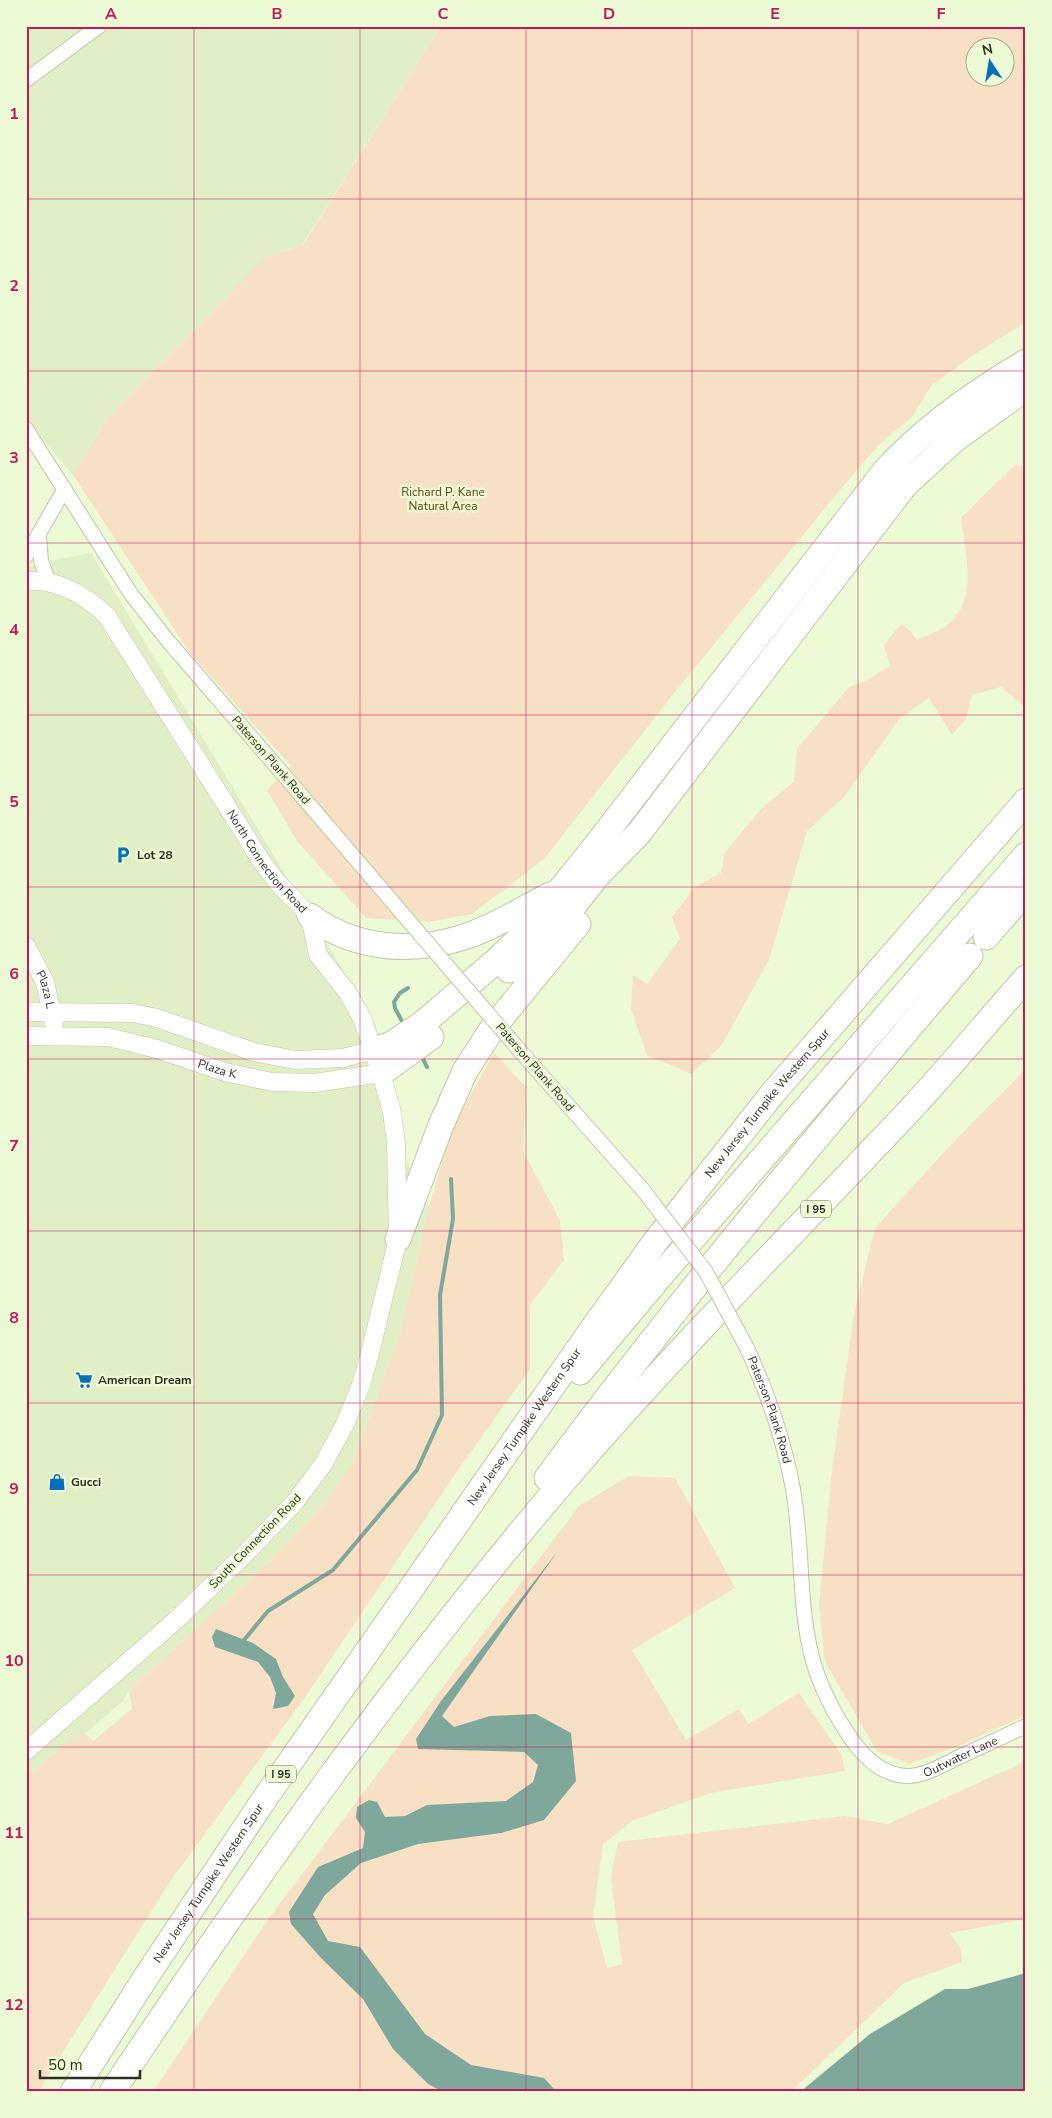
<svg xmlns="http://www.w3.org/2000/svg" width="1052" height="2118" font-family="'Nunito Sans',sans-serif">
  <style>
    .built { fill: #e0efc5 }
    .green { fill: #f7e0c4; fill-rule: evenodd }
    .water { fill: #7da89b }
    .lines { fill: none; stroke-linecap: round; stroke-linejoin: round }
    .stream { stroke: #7da89b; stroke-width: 4 }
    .minor-casing { stroke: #bcc8a5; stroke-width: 16 }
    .tertiary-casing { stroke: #bcc8a5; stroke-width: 19 }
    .motorway-casing { stroke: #bcc8a5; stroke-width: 27 }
    .minor { stroke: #fff; stroke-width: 14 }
    .tertiary { stroke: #fff; stroke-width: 18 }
    .motorway { stroke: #fff; stroke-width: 25 }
    .minor-bridge-casing { stroke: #bcc8a5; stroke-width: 16; stroke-linecap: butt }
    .minor-bridge { stroke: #fff; stroke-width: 14 }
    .grid { fill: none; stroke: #c2185b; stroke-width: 1; stroke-opacity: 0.55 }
    .labels { text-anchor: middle; stroke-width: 5; stroke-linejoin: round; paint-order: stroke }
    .shield { fill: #edfad6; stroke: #666d59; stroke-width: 1 }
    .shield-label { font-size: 11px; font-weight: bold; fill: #2c3123 }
    .park-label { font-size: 12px; fill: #64420c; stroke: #edfad6 }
    .street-label { font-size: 12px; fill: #2c3123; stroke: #edfad6 }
    .poi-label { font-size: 12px; font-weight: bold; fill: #2c3123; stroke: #edfad6; text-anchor: start }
    .neatline { fill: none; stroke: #c2185b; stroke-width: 2 }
    .grid-label { font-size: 16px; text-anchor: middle; font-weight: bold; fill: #c2185b }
  </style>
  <rect width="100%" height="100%" fill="#edfad6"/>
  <path class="built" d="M26 26H441L302 245 265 257 105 421 73 475 26 420Z
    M91 553 375 1023 395 1090 406 1159 429 1207 400 1333 353 1462 324 1504 270 1561 129 1690 123 1701 88 1731 54 1753 26 1777V568L49 561Z"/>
  <path class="green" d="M441 26H1026V322L978 352 932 385 911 418 883 441 853 474 671 697 544 859 472 914 428 922 366 918 297 841 267 790 291 766 190 653 73 475 105 421 265 257 303 245ZM974 48H1004V78H974Z
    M1016 464 1026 469V708L1001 687 972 695 966 719 952 735 929 698 900 718 844 797 807 831 769 960 721 1046 691 1074 647 1055 631 1009 633 975 647 984 680 939 672 917 695 887 721 873 725 852 762 808 794 782 797 749 849 687 865 681 890 666 884 645 901 624 911 632 917 640C927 635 943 630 951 622 978 596 965 551 961 518Z
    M494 1053 526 1087 523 1151 560 1220 564 1260 530 1305V1369L451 1480 308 1693 169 1883 38 2092H26V1777L54 1753 83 1732 93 1741 132 1709 129 1690 270 1561 324 1504 353 1462 400 1333 429 1207 451 1130Z
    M1026 1069V1715L961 1745 909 1764 877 1751 825 1662 819 1605 832 1470 854 1314 875 1228 945 1151Z
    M629 1476 675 1478 735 1588 632 1650 686 1740 739 1709 748 1724 799 1693 842 1756 845 1771 710 1793 632 1821 603 1844 593 1917 607 1968 622 1964 611 1878 618 1842 844 1816 888 1824 1024 1762 1026 1765V1919L950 1933 961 1949 962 1962 904 1983 791 2092H153L269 1918 579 1506Z"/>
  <path class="water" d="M558 1551 442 1716 454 1727 490 1716 536 1714 571 1733 576 1781 544 1820 501 1833 418 1844 361 1863 325 1895 313 1914 328 1941 360 1947 425 2034 471 2065 544 2078 557 2092H443L428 2084 393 2049 363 1999 321 1958 291 1924 289 1912 318 1867 363 1848 365 1832 356 1818 357 1807 369 1800 377 1802 385 1817 405 1816 427 1805 506 1801 533 1782 538 1765 524 1752 418 1749 416 1739 441 1701Z
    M216 1629 253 1643 276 1659 283 1677 295 1696 288 1706 273 1709 276 1693 270 1677 258 1662 215 1647 212 1637Z
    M1026 1973V2092H800L870 2034 945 1989H968Z"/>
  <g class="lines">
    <path class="stream" d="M404 1025 395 1008 394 1002 400 993 408 988
      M421 1055 427 1067
      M244 1643V1640L268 1611 333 1570 417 1470 442 1415 440 1295 453 1219 451 1179"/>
    <g class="minor-casing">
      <g id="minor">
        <path d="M26 80 99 26"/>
        <path d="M26 429 131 594 168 641 283 774"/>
        <path d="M39 537 41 561 49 583"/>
        <path d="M26 556 64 490"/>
        <path d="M520 1051 643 1190"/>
        <path id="s1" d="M747 1348C767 1392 783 1437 792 1484 803 1539 798 1595 810 1649 817 1682 835 1717 855 1744 868 1761 885 1776 908 1776 925 1776 942 1765 957 1758 980 1747 1003 1737 1026 1726"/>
      </g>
    </g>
    <g class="tertiary-casing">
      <g id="tertiary">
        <path id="s2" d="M26 581C57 579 85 595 107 616L262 862 276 881 310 916 318 955 348 993 362 1018 381 1073 392 1112 396 1143 398 1239 369 1357 361 1385 345 1424 324 1463 295 1502 245 1554 175 1621 26 1751"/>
        <path id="s3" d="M26 946 45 982 54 1023"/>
        <path d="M26 1012 133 1013 157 1018 254 1052 295 1060 343 1058 374 1050"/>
        <path id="s4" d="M26 1036 108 1037 157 1049 225 1072 272 1082 315 1083 381 1073"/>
      </g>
    </g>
    <g class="motorway-casing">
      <g id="motorway">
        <path d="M310 916C355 950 414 954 467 936 496 926 523 909 550 895"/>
        <path d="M986 937 1026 891"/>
        <path d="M509 970 559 924 597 876 639 833 905 485 954 440 1026 388"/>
        <path d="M374 1050 392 1044 422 1024 496 961 524 934 587 857 885 471C925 427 975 392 1026 362"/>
        <path d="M381 1073 431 1037"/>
        <path d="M398 1239 441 1125 465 1071 492 1029 578 924"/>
        <path d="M580 1372 668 1267 1026 855"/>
        <path d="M547 1478C680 1298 825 1127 970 956"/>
        <path id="s5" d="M73 2092 144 1980 263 1801 591 1331 655 1242 773 1093 1026 801"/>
        <path d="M112 2092C255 1876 405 1665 574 1469 681 1345 798 1229 911 1109 950 1067 987 1022 1026 978"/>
      </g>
    </g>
    <use href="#minor" class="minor"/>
    <use href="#tertiary" class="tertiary"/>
    <use href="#motorway" class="motorway"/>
    <g class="minor-bridge-casing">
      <path id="minor-bridge" d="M283 774 520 1051
        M643 1190 706 1272 747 1348"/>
    </g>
    <use href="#minor-bridge" class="minor-bridge"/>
  </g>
  <path class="grid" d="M194 26V2092M360 26V2092M526 26V2092M692 26V2092M858 26V2092M26 199H1026M26 371H1026M26 543H1026M26 715H1026M26 887H1026M26 1059H1026M26 1231H1026M26 1403H1026M26 1575H1026M26 1747H1026M26 1919H1026"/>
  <defs>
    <g id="parking-bare" transform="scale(1.35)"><path d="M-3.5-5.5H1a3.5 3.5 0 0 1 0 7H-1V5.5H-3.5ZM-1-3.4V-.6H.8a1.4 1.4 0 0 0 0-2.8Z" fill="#086fba" stroke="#edfad6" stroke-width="2.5" paint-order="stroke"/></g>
    <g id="supermarket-bare" transform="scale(1.35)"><path d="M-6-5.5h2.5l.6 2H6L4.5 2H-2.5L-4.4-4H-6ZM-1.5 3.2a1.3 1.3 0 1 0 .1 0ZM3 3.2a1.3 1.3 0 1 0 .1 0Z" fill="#086fba" stroke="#edfad6" stroke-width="2.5" paint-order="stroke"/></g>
    <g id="shop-bare" transform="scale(1.35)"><path d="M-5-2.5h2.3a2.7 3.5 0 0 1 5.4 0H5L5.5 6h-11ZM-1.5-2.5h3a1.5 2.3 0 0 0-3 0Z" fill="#086fba" stroke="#edfad6" stroke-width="2.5" paint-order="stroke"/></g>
  </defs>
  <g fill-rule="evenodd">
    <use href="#parking-bare" x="123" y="855"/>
    <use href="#supermarket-bare" x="84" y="1380"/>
    <use href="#shop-bare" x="57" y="1482"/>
  </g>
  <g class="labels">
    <g class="shield">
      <rect x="801" y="1200.5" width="30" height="17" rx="4"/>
      <rect x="266" y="1765.5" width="30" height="17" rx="4"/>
    </g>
    <g class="shield-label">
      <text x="816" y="1213">I 95</text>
      <text x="281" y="1778">I 95</text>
    </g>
    <g class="park-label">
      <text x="443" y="496">Richard P. Kane<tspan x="443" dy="14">Natural Area</tspan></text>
    </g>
    <g class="street-label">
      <text transform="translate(271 760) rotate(49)" y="4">Paterson Plank Road</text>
      <text dy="4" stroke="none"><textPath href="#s2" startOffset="384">North Connection Road</textPath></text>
      <text dy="4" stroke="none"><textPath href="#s3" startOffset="48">Plaza L</textPath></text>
      <text transform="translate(535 1067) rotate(49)" y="4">Paterson Plank Road</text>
      <text dy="4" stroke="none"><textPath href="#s4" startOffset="196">Plaza K</textPath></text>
      <text dy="4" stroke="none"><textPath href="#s5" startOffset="1209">New Jersey Turnpike Western Spur</textPath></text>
      <text dy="4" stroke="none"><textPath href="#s1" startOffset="66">Paterson Plank Road</textPath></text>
      <text dy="4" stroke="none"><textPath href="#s5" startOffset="804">New Jersey Turnpike Western Spur</textPath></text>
      <text transform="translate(255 1541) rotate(-46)" y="4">South Connection Road</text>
      <text dy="4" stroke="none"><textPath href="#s1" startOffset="536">Outwater Lane</textPath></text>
      <text dy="4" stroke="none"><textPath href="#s5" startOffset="249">New Jersey Turnpike Western Spur</textPath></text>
    </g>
    <g class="poi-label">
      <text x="137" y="859">Lot 28</text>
      <text x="98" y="1384">American Dream</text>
      <text x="71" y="1486">Gucci</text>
    </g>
  </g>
  <rect width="1052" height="2118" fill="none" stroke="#edfad6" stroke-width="55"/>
  <g transform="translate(990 62) rotate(348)"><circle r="24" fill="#edfad6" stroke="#a0aa8e"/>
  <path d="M0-4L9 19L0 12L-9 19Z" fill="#086fba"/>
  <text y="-8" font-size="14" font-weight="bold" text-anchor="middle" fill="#2c3123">N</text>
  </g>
  <path d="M40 2070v8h100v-8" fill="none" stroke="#2c3123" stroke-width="2.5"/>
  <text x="48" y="2070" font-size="15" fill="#2c3123" stroke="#edfad6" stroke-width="4" paint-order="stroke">50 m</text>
  <rect x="28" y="28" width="996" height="2062" class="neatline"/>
  <g class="grid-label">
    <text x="111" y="19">A</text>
    <text x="277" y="19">B</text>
    <text x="443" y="19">C</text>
    <text x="609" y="19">D</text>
    <text x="775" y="19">E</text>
    <text x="941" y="19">F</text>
    <text x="14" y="119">1</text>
    <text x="14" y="291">2</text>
    <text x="14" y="463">3</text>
    <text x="14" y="635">4</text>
    <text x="14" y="807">5</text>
    <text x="14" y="979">6</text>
    <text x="14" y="1151">7</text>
    <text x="14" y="1323">8</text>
    <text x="14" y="1494">9</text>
    <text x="14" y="1666">10</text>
    <text x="14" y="1838">11</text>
    <text x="14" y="2010">12</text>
  </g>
</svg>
